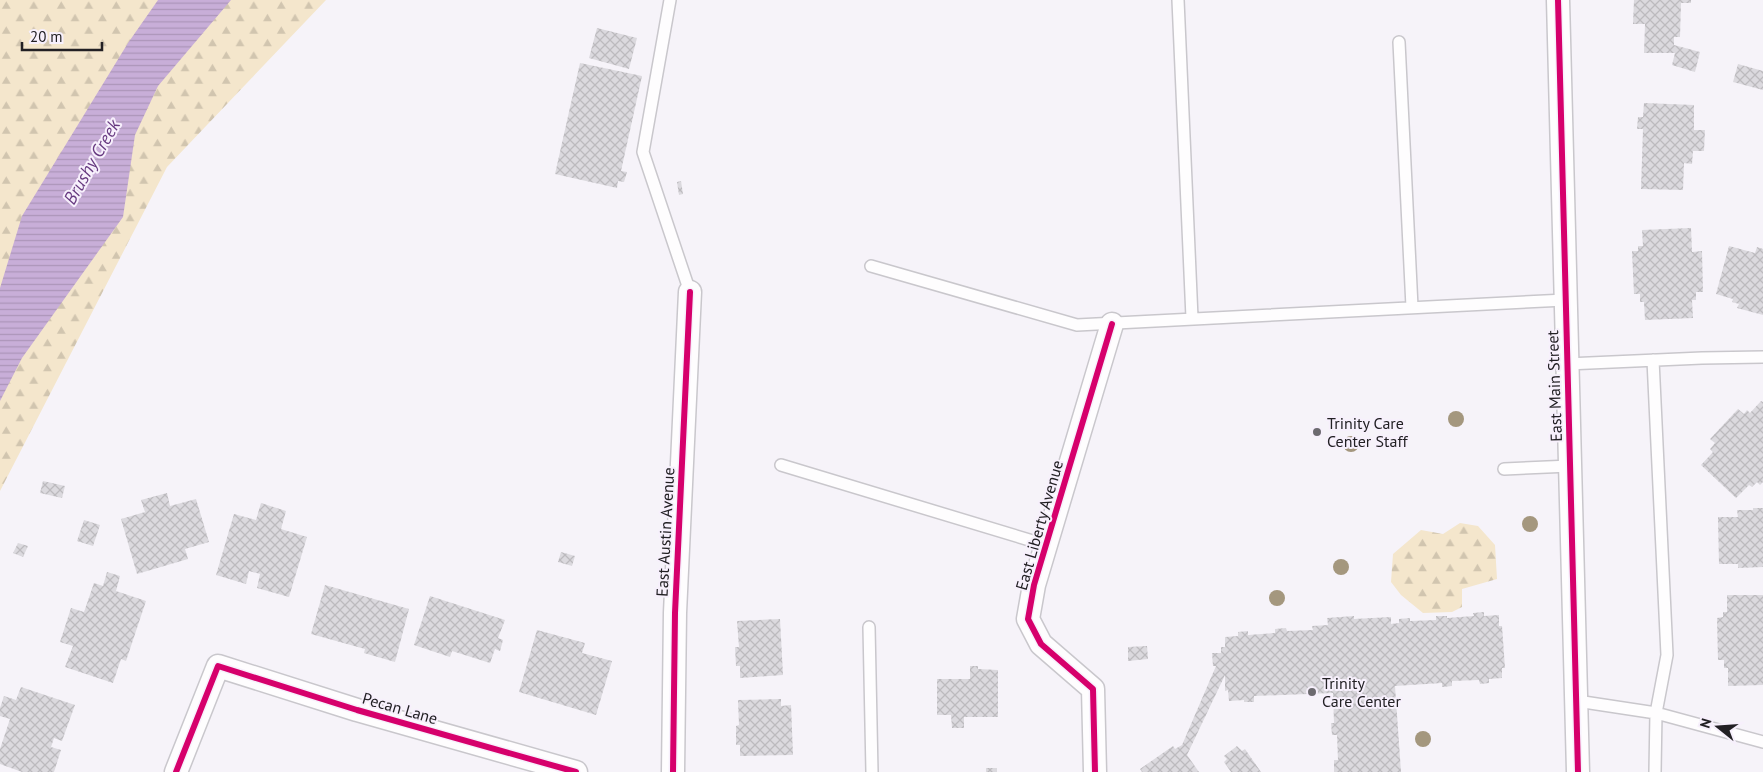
<svg xmlns="http://www.w3.org/2000/svg" width="1763" height="772" font-family="'PT Sans',sans-serif">
  <style>
    .forest { fill: url(#forest-firs) }
    .water { fill: url(#water-rules) }
    .building { fill: url(#building-cross-hatch) }
    .lines { fill: none; stroke-linecap: round; stroke-linejoin: round }
    .service-casing { stroke: #c9c7cc; stroke-width: 14 }
    .minor-casing { stroke: #c9c7cc; stroke-width: 25 }
    .service { stroke: #fefdfe; stroke-width: 11 }
    .minor { stroke: #fefdfe; stroke-width: 22 }
    .cycleway-casing { stroke: #f7f0fc; stroke-width: 9 }
    .cycleway { stroke: #d6006c; stroke-width: 6 }
    .tree { fill: #a4977e }
    .poi-dot { fill: #6c6a6f; stroke: #f7f0fc; stroke-width: 2 }
    .labels { text-anchor: middle; stroke-width: 4; stroke-linejoin: round; paint-order: stroke }
    .street-label { font-size: 16px; fill: #222024; stroke: #f7f0fc }
    .poi-label { font-size: 16px; fill: #222024; stroke: #f7f0fc; text-anchor: start }
    .water-label { font-size: 18px; font-style: italic; fill: #673a80; stroke: #f7f0fc }
  </style>
  <defs>
    <pattern id="forest-firs" width="22" height="20" patternUnits="userSpaceOnUse" patternTransform="scale(1.25)"><rect width="22" height="20" fill="#f4e6cc"/><path d="M5 1l3.5 6h-7zM16 11l3.5 6h-7z" fill="#d1c5af"/></pattern>
    <pattern id="water-rules" width="6" height="5" patternUnits="userSpaceOnUse" patternTransform="scale(1.25)"><rect width="6" height="5" fill="#c8aed8"/><path d="M0 2.5h6" fill="none" stroke="#ac95b9"/></pattern>
    <pattern id="building-cross-hatch" width="8" height="8" patternUnits="userSpaceOnUse" patternTransform="scale(1.25)"><rect width="8" height="8" fill="#dbd9de"/><path d="M0 0l8 8M0 8l8-8" fill="none" stroke="#bcbabe"/></pattern>
  </defs>
  <rect width="100%" height="100%" fill="#f6f3f9"/>
  <path class="forest" d="M0 0H326L167 167 0 491Z
    M1460 523 1478 526 1495 545 1497 579 1462 589V607L1452 612 1423 613 1401 595 1391 582 1393 554 1421 530 1443 534Z"/>
  <path class="water" d="M158 0H231L158 86 135 135 123 217 22 358 0 401V288L22 216 128 43Z"/>
  <path class="building" d="M1634 0H1691V3H1681L1680 37H1674V45L1700 52 1695 72 1672 65 1675 53H1644L1645 24H1633Z
    M597 28 637 38 629 69 589 58Z
    M580 63 642 76 621 171 627 172 624 182 618 181 617 188 555 174Z
    M1738 64 1763 71V90L1733 82Z
    M1644 103 1694 105V130H1705L1704 151H1693L1692 164 1684 163 1683 190 1641 189 1643 129H1637L1638 117H1643Z
    M681 181 683 194 679 195 677 182Z
    M1691 228 1692 252 1702 251 1703 292H1696V300H1692L1693 318 1645 320 1644 302H1640V294H1634L1632 251H1638V246H1643L1642 230Z
    M1729 246 1755 253 1757 247 1763 249V315L1737 308 1739 304 1732 302 1733 299 1716 294Z
    M1761 401 1763 402V482L1760 485 1757 482 1752 487 1749 485 1736 498 1701 465 1713 452 1710 449 1715 443 1710 439 1738 409 1744 414 1747 410 1750 413Z
    M43 481 65 486 62 498 40 493Z
    M167 493 170 506 196 499 209 542 185 549 188 559 137 574 121 519 145 512 141 500Z
    M261 503 286 511 281 529 307 537 289 597 257 588 260 574 249 571 246 584 216 575 234 514 256 520Z
    M1753 508H1763V567L1738 568V564H1719L1718 517H1738L1737 510H1753Z
    M84 520 100 525 93 546 77 541Z
    M18 543 28 546 23 557 13 553Z
    M561 552 575 556 572 566 558 562Z
    M107 572 120 576 116 591 146 601 126 661 121 659 113 683 65 667 73 646 60 642 71 608 84 612 94 583 103 586Z
    M325 585 409 609 395 662 364 653 365 649 311 634Z
    M1727 595H1763V685L1728 686V668H1724V660H1718L1717 618 1723 617V612H1727Z
    M430 596 505 620 498 638 503 640 500 651 495 649 490 663 452 651 450 657 414 645Z
    M1484 612V616L1499 615V626H1502L1505 668H1502V678L1489 679V683L1480 684 1479 680 1452 681V686L1442 687V683L1395 686 1401 772H1334V760H1338L1337 735H1332L1331 723H1334L1333 693 1254 696V702H1244V700L1229 701 1228 690 1225 691V675L1187 755 1199 772H1142L1140 769 1173 746 1175 749 1182 745 1216 666H1213L1212 653H1221V647H1225V637L1238 636V632L1248 631V635L1275 633V629L1286 628 1287 631 1313 630 1312 626 1328 625 1327 618 1354 616V619L1391 617V624L1399 623V619L1410 618V621L1436 620V616H1447V618L1474 616 1473 613Z
    M780 619 783 675 740 678V666H736L735 647H739L737 621Z
    M537 630 585 643 582 653 612 661 596 715 519 692Z
    M1147 646 1148 659 1128 661V647Z
    M970 666H978V669L998 670V717H964V728H952L951 715H937V679H970Z
    M21 687 75 705 62 741 54 738 51 747 61 750 54 772H22L0 764V749L10 719 0 716V708L4 696 16 700Z
    M781 699V706L791 705 793 755 740 756V745H736V726L739 725 738 700Z
    M1237 746 1242 751 1245 749 1261 772H1231L1224 762 1227 759 1224 756Z
    M986 768H997V772H986Z"/>
  <g class="lines">
    <g class="service-casing">
      <path id="service" d="M670 0 643 152 690 292
        M1178 0 1192 318
        M1399 42 1412 307
        M871 266 1077 325 1565 300
        M1653 360 1667 655 1656 713 1655 772
        M1567 364 1702 358 1763 357
        M781 465 1046 545
        M1504 469 1570 466
        M869 627 872 772
        M1577 701 1656 713 1763 742"/>
    </g>
    <g class="minor-casing">
      <path id="minor" d="M1558 0 1578 772
        M176 772 218 666 357 710 576 772
        M673 772 675 613 690 292
        M1095 772 1093 689 1041 644 1028 619 1034 585 1112 324"/>
    </g>
    <use href="#service" class="service"/>
    <use href="#minor" class="minor"/>
    <g class="cycleway-casing">
      <path id="cycleway" d="M1558 0 1578 772
        M176 772 218 666 357 710 576 772
        M673 772 675 613 690 292
        M1095 772 1093 689 1041 644 1028 619 1034 585 1112 324"/>
    </g>
    <use href="#cycleway" class="cycleway"/>
  </g>
  <g class="tree">
    <circle cx="1456" cy="419" r="8"/>
    <circle cx="1351" cy="444" r="8"/>
    <circle cx="1530" cy="524" r="8"/>
    <circle cx="1341" cy="567" r="8"/>
    <circle cx="1277" cy="598" r="8"/>
    <circle cx="1423" cy="739" r="8"/>
  </g>
  <g class="poi-dot">
    <circle cx="1317" cy="432" r="5"/>
    <circle cx="1312" cy="692" r="5"/>
  </g>
  <g class="labels">
    <g class="street-label">
      <text transform="translate(1554 386) rotate(-92)" y="6">East Main Street</text>
      <text transform="translate(1039 525) rotate(-74)" y="6">East Liberty Avenue</text>
      <text transform="translate(665 532) rotate(-87)" y="6">East Austin Avenue</text>
      <text transform="translate(400 708) rotate(16)" y="6">Pecan Lane</text>
    </g>
    <g class="poi-label">
      <text x="1327" y="429">Trinity Care<tspan x="1327" dy="18">Center Staff</tspan></text>
      <text x="1322" y="689">Trinity<tspan x="1322" dy="18">Care Center</tspan></text>
    </g>
    <g class="water-label">
      <text transform="translate(92 162) rotate(-60)" y="6">Brushy Creek</text>
    </g>
  </g>
  <g transform="translate(1718 727) rotate(287)" stroke="#f7f0fc" stroke-width="4" paint-order="stroke">
  <path d="M0-4L9 19L0 12L-9 19Z" fill="#222024"/>
  <text y="-8" font-size="14" font-weight="bold" text-anchor="middle" fill="#222024">N</text>
  </g>
  <path d="M22 42v8h80v-8" fill="none" stroke="#222024" stroke-width="2.5"/>
  <text x="30" y="42" font-size="15" fill="#222024" stroke="#f7f0fc" stroke-width="4" paint-order="stroke">20 m</text>
</svg>
